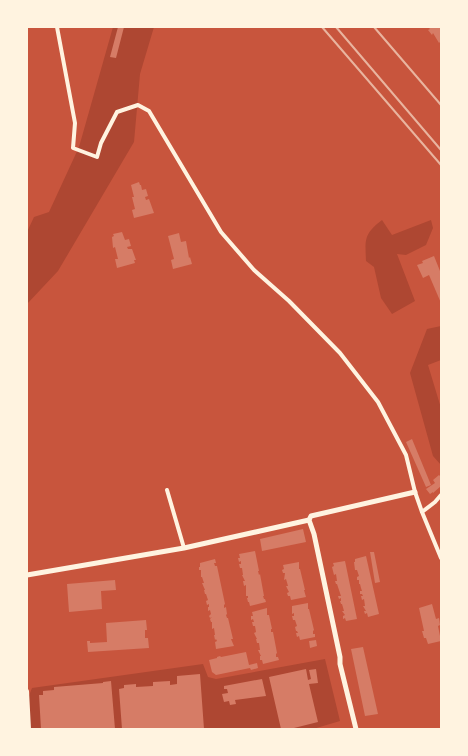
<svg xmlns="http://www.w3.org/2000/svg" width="468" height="756" font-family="Helvetica,sans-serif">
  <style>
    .green { fill: #ae4732 }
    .building { fill: #d67c66 }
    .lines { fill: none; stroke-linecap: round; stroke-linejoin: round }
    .minor { stroke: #fff3e0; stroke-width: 4 }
    .tertiary { stroke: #fff3e0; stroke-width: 5 }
    .rail { stroke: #e9b49f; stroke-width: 2 }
  </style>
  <rect width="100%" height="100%" fill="#c8553d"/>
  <path class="green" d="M113 27H154L140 74 134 142 58 271 27 304V232L34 217 49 212 79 147Z
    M382 220 392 235 431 220 433 228 426 245 406 255 397 254 415 301 392 314 381 298 374 267 366 261C365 239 364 234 382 220Z
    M441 326V360L428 365 441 408V465L433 456 410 373 427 329Z
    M325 659 340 721 313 729H30L28 698 32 688 203 664 208 677 216 679Z"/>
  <path class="building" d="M118 27H124L116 58 110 57Z
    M428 27H441V41L439 43 433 33 432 35 428 30 430 29Z
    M139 182 140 185H141L142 190 146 189 148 196 145 197 146 200 149 199 154 213 134 218 132 210 135 209 132 197H134L131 185Z
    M122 232 125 240 129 239 131 246 127 247 128 249H132L136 260H134L135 263 117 268 115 259H118L115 247 113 248 112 237 114 236 113 234Z
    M179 233 181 242 186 241 189 258 190 257 192 264 173 269 171 260 174 259 168 236Z
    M434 256 440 271 441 270V303L429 275 423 278 417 265 423 263 422 261Z
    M412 439 431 485 426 487 406 442Z
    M439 475 441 477V486L433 493V492L430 494 426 489 435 483 433 480Z
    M303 529 306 542 262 551 260 539Z
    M255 551 259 571H258L259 575 260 574 264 596H263L264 599H265L266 602 250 606 249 602H248L247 598H248V596H246V585L244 586 243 581H245L242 575H243L242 568H240L239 564H241V561L239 562 238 558H240L239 554Z
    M370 552H374L380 582 375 583Z
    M366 556 379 614 368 617 367 613 365 614 364 611H366L363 606H365L364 599 362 600 361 596H363L362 594H360V591H362L361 588 360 584H359V580H357V577L359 576 357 570H355L354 562H355V559Z
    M215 559 216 563H214L215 566H217L225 604 224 605V608L226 607 227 614 226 615 227 618H228L233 639H231L234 646 216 649 215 642 217 641 216 639 215 640 214 635H215L214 628 212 629V622H211L210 619 212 617 210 618 209 616 211 614 210 610 208 611V607H209V604L207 605 206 601 208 600 206 594H205L204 590H205L202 583H204L202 577H201V570H199V567H200V563Z
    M345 561 357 619 346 621 345 618 343 619V616L345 615 342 611H344L342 604H341L340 601H341V598L339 599 338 596H341L337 584H336L335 581H337L336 574 334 575 332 567 334 566 333 563Z
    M299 562V569H300L305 590H304L306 597 291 600 290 596H288L287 593 289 592 286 586H288L286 579 284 580 285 573H283L282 570 284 569 283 565Z
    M115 580 116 590 101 591 102 609 69 612 67 584Z
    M308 603V609H309L314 630 313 631V634H315V637L300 640 299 636 297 637 296 633H298L297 631H296L295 627 297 626 295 620H293L292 616H294V613L292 614V606Z
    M432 604 436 619 439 618 440 625 438 626 441 641 428 644 426 638H424L422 631H424L419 608Z
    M267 608V615H269L272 629H271V632H273L277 653 276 654V657H278L279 660 263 664 262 660H260V656H261L258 650H260L259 643H257L256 639H257L254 633 256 632 255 626H253L252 622H254L253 619 251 620V616H253L252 612Z
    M146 620 147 630H145V638H148L149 648 88 652 87 641H90V643L107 642 106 623Z
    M316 640 317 646 310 648 309 641Z
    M363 647 378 714 365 716 351 649Z
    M246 652 249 665 257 663 258 668 251 670 250 668 216 675 212 672 209 660 217 658V657L220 656 221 657Z
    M306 669 308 680 311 679 309 670 316 669 318 683 309 684 318 722 290 729H281L269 677Z
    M200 674 204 729H122L119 689 124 688V685L136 684V687L153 686V682L170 681V685L177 684V676Z
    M262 679 266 696 235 700 236 704 230 705 229 701 224 702 222 694 228 693 227 689H224V686Z
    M111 681 115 729H41L39 695H43V691L54 690V687L103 683V682Z"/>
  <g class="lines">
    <path class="minor" d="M57 27 75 123 73 148 97 157 101 143 117 112 138 105 149 111 221 232 254 270 289 301 340 353 378 402 406 455 415 492 422 512 441 558
      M167 490 184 548
      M422 512 435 502 441 495
      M27 691 29 729"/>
    <path class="tertiary" d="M309 520 314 534 340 657V664L356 729
      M27 575 184 548 309 520 311 516 415 492"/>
    <path class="rail" d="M322 27 441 165
      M336 27 441 150
      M374 27 441 105"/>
  </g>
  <rect width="468" height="756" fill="none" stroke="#fff3e0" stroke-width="56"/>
</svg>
